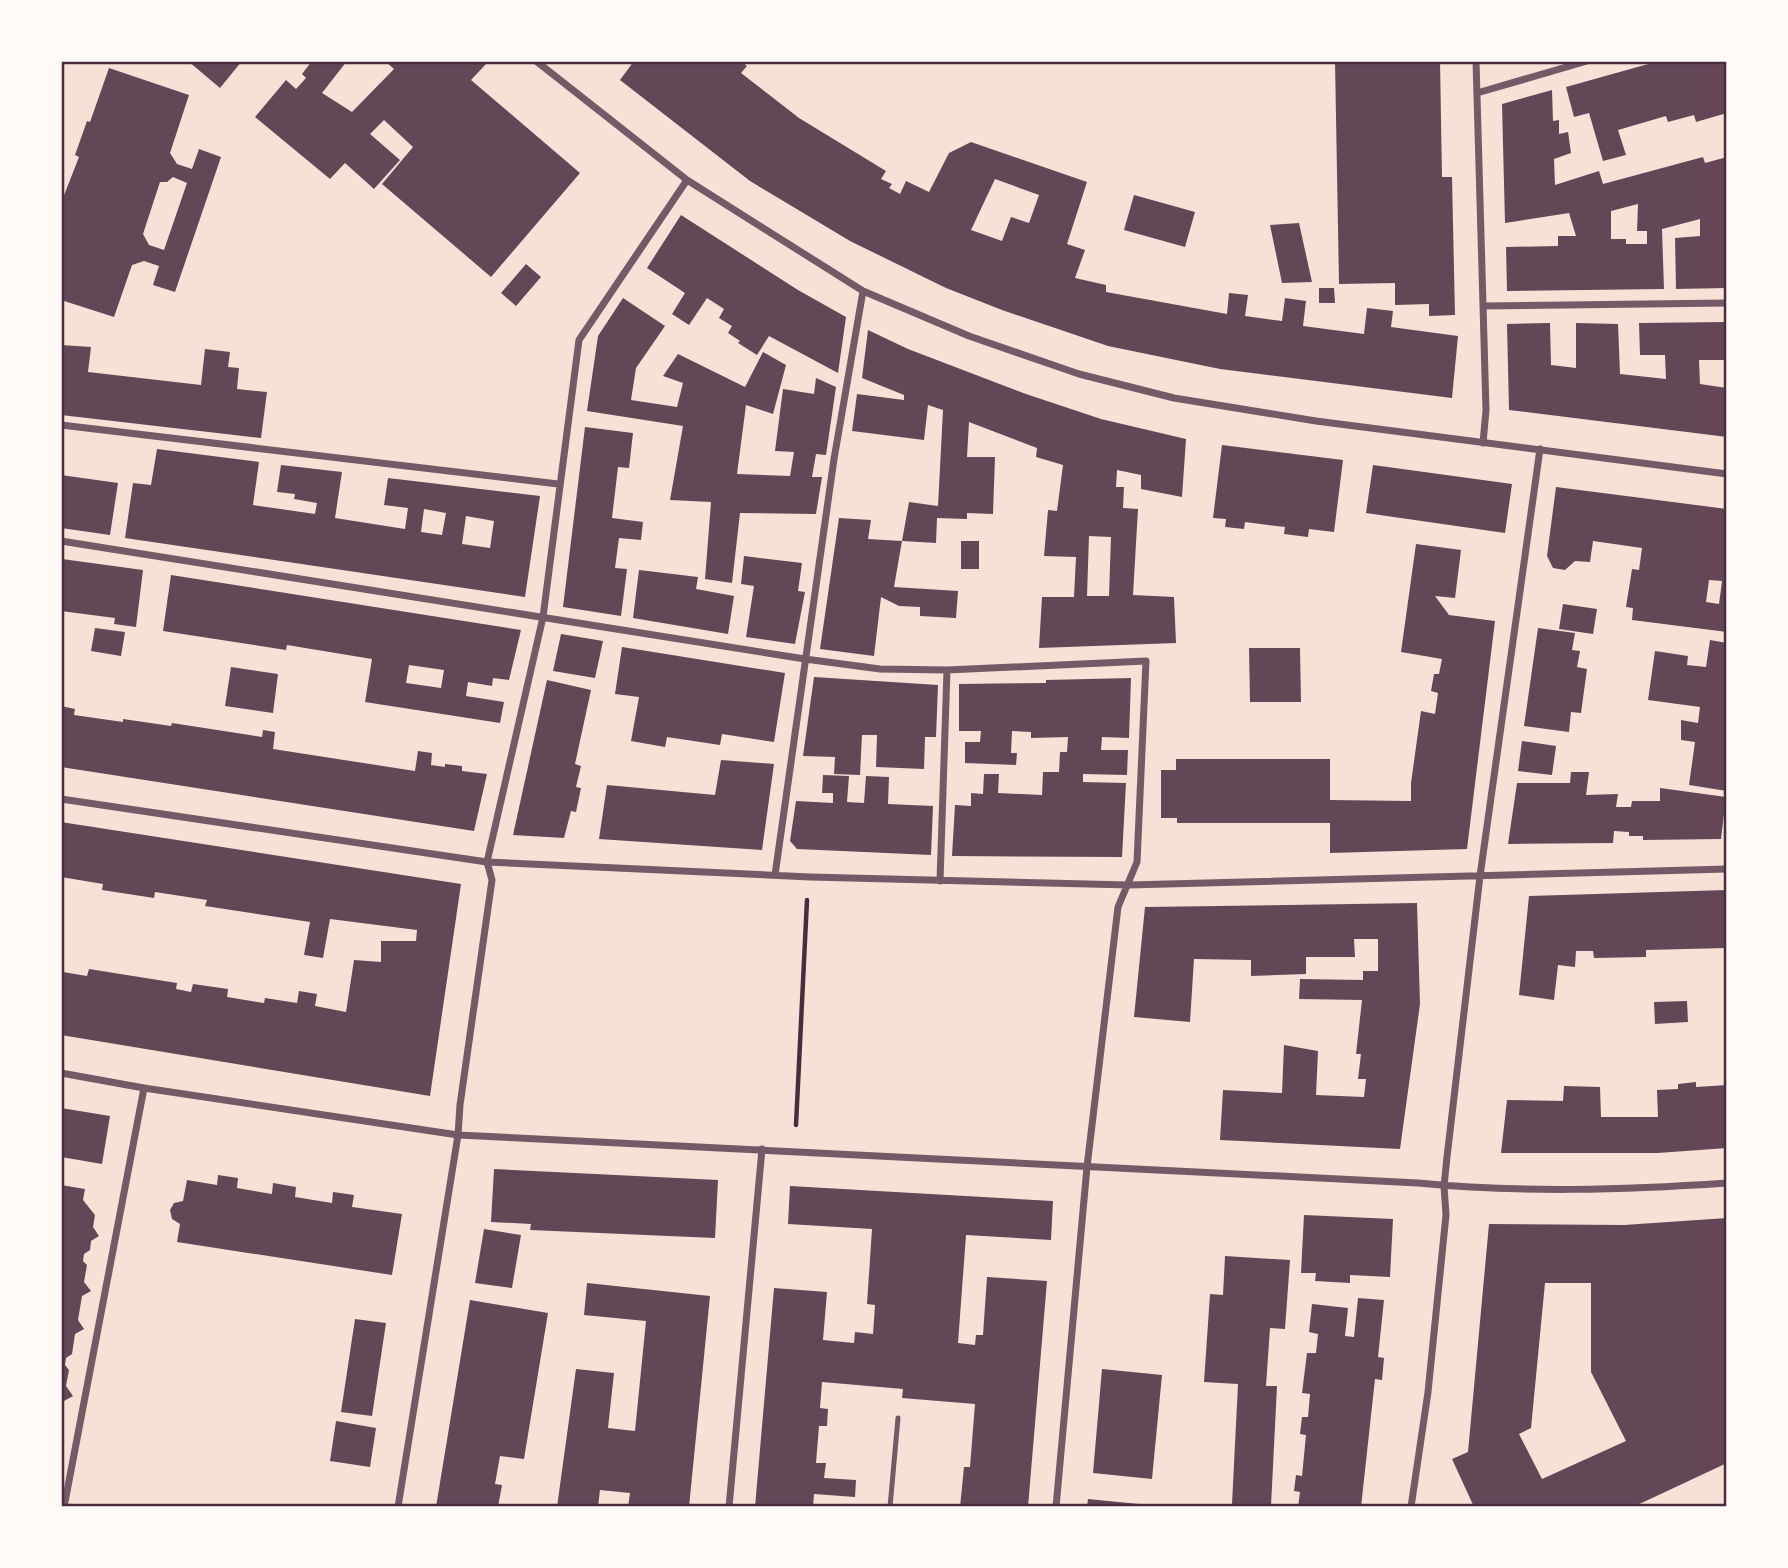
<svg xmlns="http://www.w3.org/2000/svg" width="1788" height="1568" font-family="'Playfair Display',serif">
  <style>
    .building { fill: #644757; fill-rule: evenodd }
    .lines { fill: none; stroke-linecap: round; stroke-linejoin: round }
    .path { stroke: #4a2c40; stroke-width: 4.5 }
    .service { stroke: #755966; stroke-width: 5 }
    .minor { stroke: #755966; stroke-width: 7 }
    .neatline { fill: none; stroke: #4a2c40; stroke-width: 2.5 }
  </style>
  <rect width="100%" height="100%" fill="#f7e1d7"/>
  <path class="building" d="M188 61H242L220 88Z
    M312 61H347L322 93 352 112 394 69 385 61H483L486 64 471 80 580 173 491 277 382 184 413 147 384 120 370 134 400 160 374 189 345 163 330 179 255 117 286 80 296 89 306 78 302 74Z
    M634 61H741L747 66 741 73 799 118 886 171 881 179 892 184 889 188 900 194 906 181 929 192 949 153 971 142 1087 182 1067 244 1085 250 1075 278 1106 285V292L1227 314 1229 293 1248 295 1245 316 1282 321 1285 298 1306 301 1303 326 1364 334 1367 308 1393 311 1391 327 1458 336 1452 398 1220 369 1108 346 1002 310 946 288 850 241 750 181 620 80ZM995 179 1039 195 1029 223 1011 217 1002 241 971 230Z
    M1335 61H1440L1442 177H1452L1455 315 1429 316V304L1395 305V283L1339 284Z
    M1659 61H1727V113L1696 122 1694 115 1668 122 1666 116 1618 130 1626 155 1603 161 1589 113 1574 117 1566 87Z
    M109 68 189 95 170 153 177 164 192 169 199 149 221 157 175 292 153 285 159 266 144 261 132 265 114 317 61 300V203L79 157 75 155 87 121 90 122ZM173 177 187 183 164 250 149 245 143 234 160 182H167Z
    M1552 90 1553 121 1559 120V134L1568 132 1571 153 1554 159 1555 185 1599 171 1603 184 1703 157 1705 163 1727 157V288L1676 289 1675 238 1700 236V219L1662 229 1664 289 1507 291 1506 247 1558 246V236H1576L1569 213 1505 223 1502 104ZM1638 204 1637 231H1647V244H1626V239H1611V211Z
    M1134 195 1195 212 1185 247 1124 230Z
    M681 215 798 290 846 317 838 373 769 336 757 355 738 343 740 341 728 333 732 326 719 318 724 309 707 298 689 325 672 314 685 293 647 268Z
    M1299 223 1312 282 1282 283 1270 225Z
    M526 264 541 277 516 306 501 293Z
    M1319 288H1334L1335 303H1319Z
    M623 298 665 326 636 368 631 400 677 407 683 383 663 376 678 354 745 387 763 352 786 365 773 414 746 405 737 474 790 476 794 452 775 451 783 389 814 394 816 378 836 387 826 455 816 454 812 477H822L816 514 740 513 732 583 705 579 711 502 670 500 683 426 587 411 598 336Z
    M1726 322V360H1699L1700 384 1727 388V437L1509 410 1507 324 1550 323 1551 365 1576 368V323L1618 324 1620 374 1666 379 1665 355H1640L1639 323Z
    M868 330 908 349 1026 394 1101 419 1186 439 1182 497 1141 489V475L1117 470 1116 487H1124L1123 508 1138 509 1133 595 1174 597 1176 643 1039 648 1042 597H1074L1076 557 1044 556 1048 510 1057 511 1063 465 1036 457 1037 448 969 422 967 457H995L993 514 967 513V519L937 518 936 543 902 541 894 587 958 591 956 618 920 616V607L899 606 881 597 874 656 820 649 839 518 871 520 868 539 902 541 909 502 938 506 943 410 928 405 924 440 852 431 857 394 904 400V395L862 378ZM1089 536 1111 537 1109 596H1087Z
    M61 345 91 347 88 372 201 385 205 349 230 352 228 367 239 368 237 389 267 392 261 438 61 415Z
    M585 427 633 433 629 468 618 467 612 518 643 522 641 540 619 538 615 568 627 569 621 616 563 607Z
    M1222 445 1343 460 1334 532 1309 529 1308 537 1284 534 1285 527 1245 522 1244 529 1225 527 1226 519 1213 518Z
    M157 449 259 462 253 505 315 514 317 503 294 499 295 494 277 492 281 465 342 472 335 518 405 529 408 508 384 505 388 478 540 496 525 597 125 538 133 483 151 485ZM424 509 446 513 442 535 421 532ZM466 516 494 521 490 548 462 544Z
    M1373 465 1512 484 1505 533 1366 513Z
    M61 475 118 483 110 535 61 528Z
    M1556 487 1727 509V632L1632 620 1633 608 1626 607 1632 569 1639 570 1642 548 1593 541 1590 562 1575 561 1565 570 1553 568 1547 556ZM1709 580 1722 581 1719 604 1706 602Z
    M961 541H979V569H961Z
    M1416 544 1461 550 1455 598 1435 596 1449 615 1495 621 1467 849 1330 853V823H1177V818H1161V770H1176V759H1330V800L1411 801V783L1421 711 1435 714 1438 693 1431 691 1434 674H1439L1442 659 1401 652Z
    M744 556 802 563 798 591 805 592 795 644 746 637 754 586 741 584Z
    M62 559 143 570 136 627 114 624 115 618 61 611Z
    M639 570 698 577 696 589 734 596 728 634 633 618Z
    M171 575 521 630 509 680 493 678 492 686 468 682 466 696 504 702 500 723 365 702 372 659 287 645 286 650 163 631ZM409 665 444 670 441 688 406 683Z
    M1563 604 1597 609 1593 634 1559 629Z
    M95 628 125 632 121 656 91 651Z
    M1538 628 1575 633 1572 650 1580 651 1577 667 1587 669 1581 713 1571 712 1569 732 1524 726Z
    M561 634 603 641 595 678 553 671Z
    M1710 640 1727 643V791L1689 785 1695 742 1681 740V720L1698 723 1700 707 1648 700 1655 651 1688 656 1687 665 1706 667Z
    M622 647 785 673 774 742 722 734 720 745 667 737 665 747 631 741 639 697 615 694Z
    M1249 648H1300L1301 702H1250Z
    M231 667 278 674 273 713 225 706Z
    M814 677 938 685 936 737H925L924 769 876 767 877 735H862L860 775 834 774 835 757 803 756Z
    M1131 678 1129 738 1102 737 1101 750H1128L1127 775 1083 774V782L1126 783 1122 857 952 856 955 805 971 806V793L983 794 984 774H999L998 793 1042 795 1043 772H1059L1060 752H1067L1068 737 1031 738V732L1012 731 1011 753H1017L1016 765 965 763V742H980L981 731H959V684L1046 683V680Z
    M547 680 591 690 575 764 581 766 576 787 581 788 576 812 571 811 564 838 513 835Z
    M61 706 75 709 74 715 123 722V719L171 726 172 723 262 737 263 730 275 732 273 749 415 771 418 751 432 753 431 765 445 767V764L462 766V771L487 774 474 831 61 767Z
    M1522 741 1556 746 1552 775 1518 771Z
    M721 760 774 764 762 850 599 839 607 785 715 795Z
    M1571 772H1589L1586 795 1618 794 1616 807H1631L1632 801H1660V788L1726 797 1721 839 1643 840V836H1629V832L1614 831 1613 843 1508 844 1517 783H1570Z
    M823 775 849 776 847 802 864 803 866 776 889 777 888 804 933 806 931 855 797 849 790 841 796 801 833 803V793H822Z
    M61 822 461 884 430 1096 61 1035 63 972 87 976 89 969 177 983 176 989 191 992 193 984 228 989 227 997 264 1003 265 998 297 1003 299 991 317 994 315 1006 346 1012 354 960 381 962V941H416L417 930 330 919 323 958 304 955 310 922 205 906 207 900 155 892 154 898 102 890 103 884 61 877Z
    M1727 890V948L1646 950V957L1594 958 1593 951H1576L1575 967 1558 965 1554 1000 1519 995 1529 896Z
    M1417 903 1420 1004 1400 1149 1220 1140 1223 1090 1282 1093 1284 1045 1318 1051 1316 1095 1364 1097 1366 1079H1358L1361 1054H1356L1362 1000 1299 999 1300 979 1363 980V971H1378V939H1354L1355 957H1306V974L1251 976V960L1194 959 1190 1022 1134 1017 1145 907Z
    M1687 1001 1688 1022 1655 1024 1654 1002Z
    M1696 1082V1087L1727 1085V1148L1658 1153H1501L1507 1100 1563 1101 1564 1086 1600 1087 1601 1117H1658L1657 1090 1678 1089V1084Z
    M61 1108 110 1116 102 1164 61 1157Z
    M494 1169 718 1180 715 1238 530 1230 531 1224 491 1222Z
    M218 1175 238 1178 237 1188 272 1194 273 1183 296 1187 295 1197 332 1203 333 1192 354 1195 352 1207 402 1214 392 1275 177 1242 180 1224 172 1219 170 1210 174 1203 183 1201 187 1180 217 1185Z
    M61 1185 85 1189 83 1200 95 1215 93 1227 99 1236 91 1241 90 1250 84 1254 83 1261 87 1265 84 1282 91 1291 82 1296 78 1320 84 1329 75 1334 72 1354 66 1358 65 1365 69 1370 66 1386 73 1396 64 1401 63 1407Z
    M790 1186 1053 1201 1051 1240 966 1235 958 1343 975 1345 976 1335H983L987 1277 1047 1281 1028 1507H960L964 1467H970L975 1404 902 1398 903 1389 822 1382 820 1408 828 1409 827 1426H819L816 1463H826L824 1478 856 1480 855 1497 814 1494 813 1507H755L774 1288 827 1292 823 1340 854 1343 855 1332 873 1334 875 1305 867 1304 872 1229 788 1224Z
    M1304 1215 1393 1219 1390 1277 1350 1275V1283L1315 1281 1316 1273H1301Z
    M1727 1218V1463L1633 1507H1474L1452 1459 1468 1452 1489 1224 1624 1225ZM1545 1283H1591V1372L1626 1441 1542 1479 1519 1434 1531 1428Z
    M484 1229 521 1235 512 1288 475 1283Z
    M1225 1256 1290 1260 1285 1329 1270 1328 1266 1386H1277L1271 1506 1232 1504 1238 1384 1204 1382 1210 1294 1223 1295Z
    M587 1283 710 1296 689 1507H628L630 1493 600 1490 598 1507H557L576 1369 614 1373 608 1428 635 1431 646 1321 584 1315Z
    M1358 1298 1384 1300 1378 1357 1384 1358 1382 1380 1375 1379 1361 1507H1298L1300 1492 1294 1491 1296 1475 1302 1476 1306 1435 1300 1434 1302 1417H1308L1310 1394 1302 1393 1307 1353H1316L1318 1334 1309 1332 1312 1304 1348 1308 1345 1336 1354 1337Z
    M470 1300 548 1313 524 1459 500 1456 495 1484 502 1485 498 1507H436Z
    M355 1319 386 1323 372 1416 341 1412Z
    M1102 1369 1162 1375 1152 1479 1093 1473Z
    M336 1421 376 1428 370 1467 330 1461Z
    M1088 1499 1149 1505V1507H1087Z"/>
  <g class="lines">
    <path class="path" d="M796 1125 807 900"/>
    <path class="service" d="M890 1507 898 1418"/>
    <path class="minor" d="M536 61 687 180 863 291 969 336 1079 374 1174 398 1316 421 1727 474
      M1476 61 1486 410 1483 443
      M1477 93 1587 61
      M1483 306 1727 303
      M61 425 558 484
      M61 541 805 659 880 669 947 670 1146 661 1137 862 1118 907 1087 1167 1056 1507
      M61 799 487 862 810 877 1129 885 1727 869
      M775 875 834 459 863 291
      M940 881 947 670
      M61 1073 144 1088 458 1135 1418 1183C1521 1193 1624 1190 1727 1183
      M64 1507 144 1088
      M398 1507 458 1135 460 1105 492 880 487 862 543 617 579 340 687 180
      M729 1507 762 1149
      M1411 1507 1428 1392 1446 1215 1444 1186 1447 1157 1480 876 1540 449"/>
  </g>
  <rect width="1788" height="1568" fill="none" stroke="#fffaf5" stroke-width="126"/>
  <rect x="63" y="63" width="1662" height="1442" class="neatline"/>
</svg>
